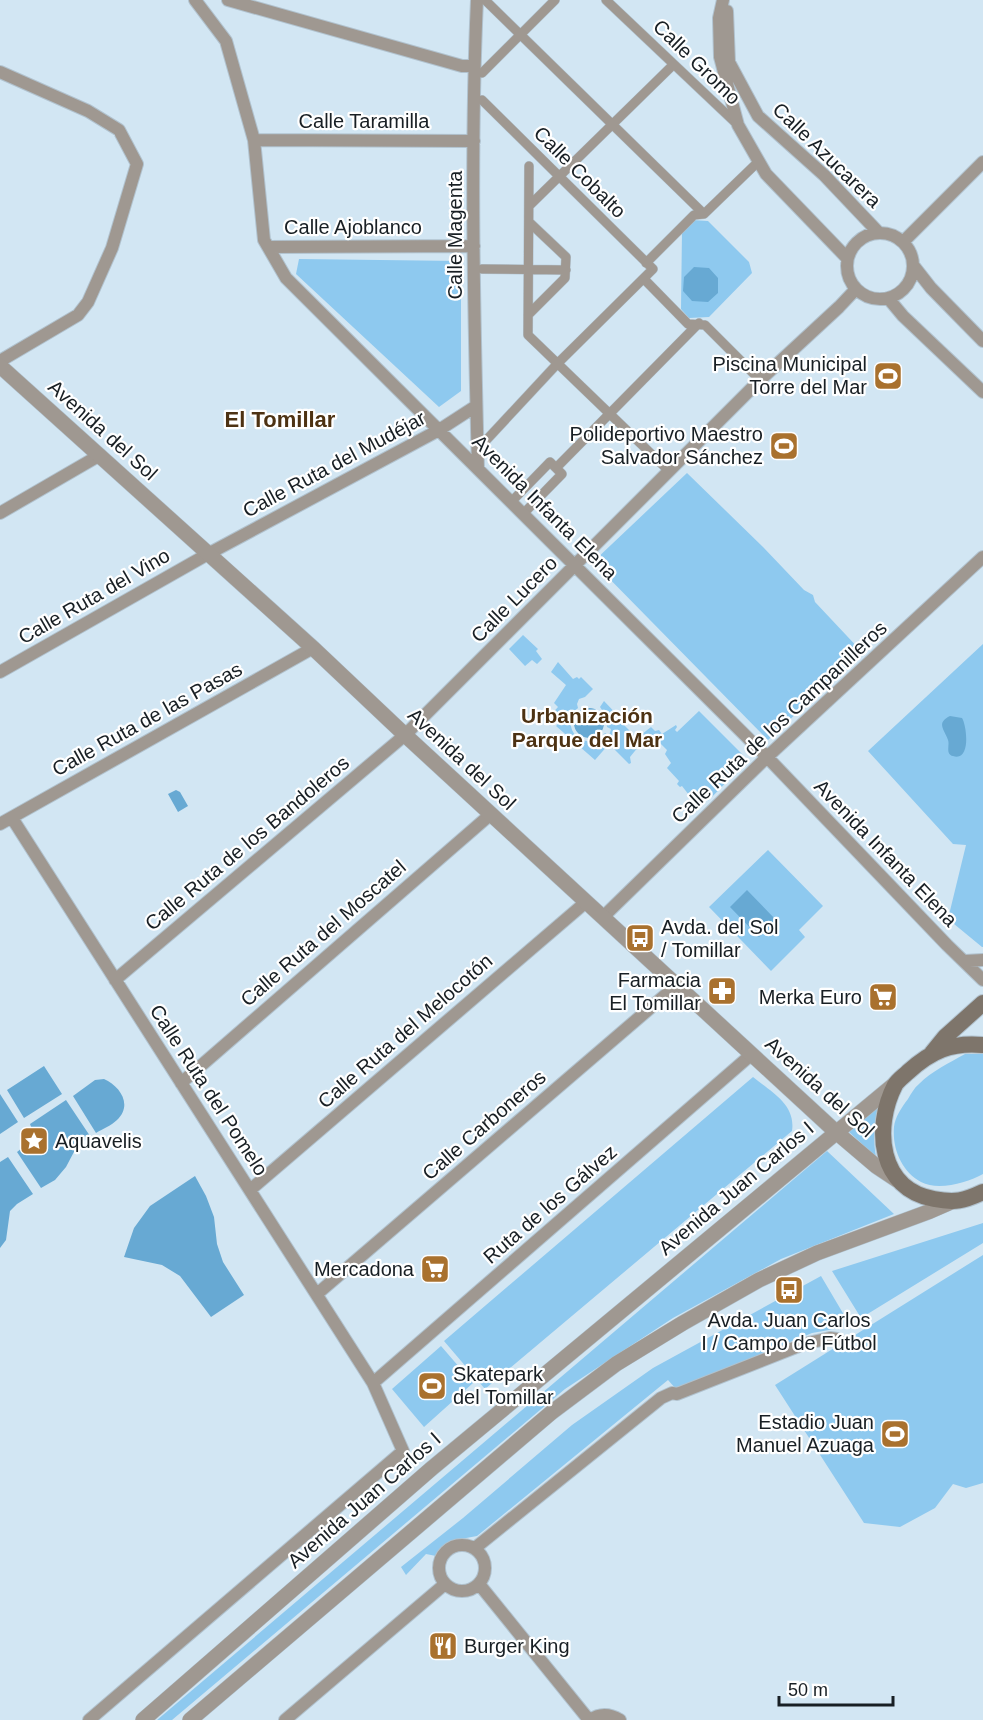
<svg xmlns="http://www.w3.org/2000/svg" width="983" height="1720" font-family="Arial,sans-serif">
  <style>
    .green { fill: #8ec9ef }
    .water { fill: #67a9d3 }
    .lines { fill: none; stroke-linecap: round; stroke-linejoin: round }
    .pedestrian-casing { stroke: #b1c2ce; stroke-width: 10 }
    .minor-casing { stroke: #b1c2ce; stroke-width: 14 }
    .tertiary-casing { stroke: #b1c2ce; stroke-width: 16 }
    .secondary-casing { stroke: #b1c2ce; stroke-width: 18 }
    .pedestrian { stroke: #9f9891; stroke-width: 9 }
    .minor { stroke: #9f9891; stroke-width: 12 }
    .tertiary { stroke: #9f9891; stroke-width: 15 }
    .secondary { stroke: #7e756b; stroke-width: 16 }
    .labels { text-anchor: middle; stroke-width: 4.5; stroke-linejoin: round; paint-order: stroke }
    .street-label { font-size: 20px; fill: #181f24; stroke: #fff }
    .poi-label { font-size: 20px; fill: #181f24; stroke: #fff; text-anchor: end }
    .neighbourhood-label { font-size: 21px; font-weight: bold; fill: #4d3213; stroke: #fff }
    .quarter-label { font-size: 22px; font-weight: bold; fill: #4d3213; stroke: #fff }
  </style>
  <rect width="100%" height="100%" fill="#d2e6f3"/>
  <path class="green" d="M692 220 708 221 749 262 752 273 709 317 689 318 681 309 682 231Z
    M299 259 461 261V391L439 407 296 274Z
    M687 473 763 547 804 590 813 595 815 602 862 652 768 740 593 562Z
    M523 635 538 649 536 651 542 659 537 664 532 660 525 666 509 649Z
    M983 644V947H982L948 919 966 845 953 844 868 751Z
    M558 662 573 679 577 677 579 679 581 677 593 689 585 697 579 699 577 704 578 708C557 728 586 755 605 733L609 736 611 729 607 727 606 716 600 707 604 701 624 722V725L637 738 651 727 655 731 659 730 662 734 676 725 677 727 675 730 677 732 699 711 744 756V764L708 801 695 789 689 795 682 786 680 787 677 784 679 781 667 768 671 763 665 754 667 750 653 736 647 741 648 743 642 749 639 746 630 757 631 763 629 764 609 744 595 760 556 726 559 723 553 717 549 720 547 719 558 707 554 703 566 685 551 672Z
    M768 850 823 906 799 930 805 937 771 971 709 907Z
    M965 1054H983V1174C967 1183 938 1191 921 1182 902 1172 892 1149 894 1127 895 1117 902 1107 908 1099 911 1094 914 1088 919 1084 932 1071 949 1063 965 1054Z
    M753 1077C771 1092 796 1104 792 1131L485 1389 444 1341Z
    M879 1105C873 1123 873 1138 876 1157L848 1131Z
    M827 1151 894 1214 781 1259 673 1318 565 1389 172 1720H157Z
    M983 1223V1243L861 1318 832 1271Z
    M983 1255V1483L966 1488 953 1484 935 1508 900 1527 864 1523 775 1385Z
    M821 1276 847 1320 846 1327 812 1333 676 1389 668 1380 477 1536 450 1541 436 1556 426 1554 406 1575 401 1567 463 1518 572 1425 653 1368Z
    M441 1346 473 1383 424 1427 392 1389Z"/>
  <path class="water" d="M694 267 709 268 718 278V293L708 302 692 301 683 291 684 277Z
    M574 723a15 15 0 1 1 30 0a15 15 0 1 1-30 0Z
    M950 716 962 718C967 726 971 762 953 756 945 754 950 745 948 740 944 729 936 723 950 716Z
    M176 790 180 792 188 806 178 812 168 794Z
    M747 890 776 920 759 937 730 907Z
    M44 1066 62 1094 24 1118 7 1090Z
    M104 1079C120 1086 133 1105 117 1120 111 1126 102 1129 96 1133L73 1096 95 1080Z
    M0 1094 18 1122 0 1134Z
    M66 1100 90 1136 76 1148 66 1167 55 1180 41 1188 17 1152 31 1141 33 1132 30 1124Z
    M8 1157 33 1194 17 1204 10 1211 6 1240 0 1248V1162Z
    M195 1176 206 1196 214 1217 217 1244 223 1262 244 1295 211 1317 180 1276 162 1265 124 1257 134 1228 150 1206Z"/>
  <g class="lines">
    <g class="pedestrian-casing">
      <path id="pedestrian" d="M485 0 704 214
        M606 0 738 125
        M482 73 555 0
        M529 166 528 335 669 471
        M529 206 673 65
        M646 263 694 215 704 214 759 161
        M482 269 566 270
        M644 279 688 324 705 325 760 380
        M528 315 565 278 566 257 529 222
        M478 449 558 363 653 269 482 100
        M556 468 699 323
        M511 502 550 462 562 474 523 514"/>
    </g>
    <g class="minor-casing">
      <path id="minor" d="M195 0 226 41 254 140 264 240 286 278 767 757 947 945 983 980
        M228 0 462 66H474
        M477 0C470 156 474 313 478 469
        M723 0 719 18 720 57 738 125 766 174 847 258
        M727 11 729 62 758 116 824 175 879 233
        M0 72 88 111 119 130 137 164 112 248 88 302 78 315 0 361
        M254 140 474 141
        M847 266a33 33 0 1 1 66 0a33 33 0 1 1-66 0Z
        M903 242 983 162
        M268 247 474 246
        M913 265 931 288 983 341
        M888 298 903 316 983 392
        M0 513 100 455
        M0 672 208 554 439 430 476 406
        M12 818 373 1383 403 1451 89 1720
        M0 824 313 648
        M603 917 767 757 983 557
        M965 961 983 960
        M115 980 405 735 760 380 839 307 856 289
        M181 1083 491 814
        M250 1190 586 902
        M317 1294 677 985
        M373 1383 752 1054
        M439 1568a23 23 0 1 1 46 0a23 23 0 1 1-46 0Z
        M475 1548 661 1398 672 1393 677 1394 804 1344 830 1338 837 1339 840 1342
        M479 1584 589 1720
        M285 1720 445 1584
        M590 1720C600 1713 610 1714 620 1720"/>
    </g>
    <g class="tertiary-casing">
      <path id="tertiary" d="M0 366 313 648 405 735 836 1132 876 1166 897 1180
        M143 1720 431 1469 896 1083
        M190 1720 552 1412 616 1364 683 1323 759 1280 817 1253 928 1212 951 1202"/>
    </g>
    <g class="secondary-casing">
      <path id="secondary" d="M983 1045C951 1042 931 1051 908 1072 904 1076 898 1080 895 1085 873 1128 879 1189 934 1199 955 1203 964 1201 983 1192
        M932 1053 945 1037 983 1003"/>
    </g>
    <use href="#pedestrian" class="pedestrian"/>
    <use href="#minor" class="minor"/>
    <use href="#tertiary" class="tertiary"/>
    <use href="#secondary" class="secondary"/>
  </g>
  <defs>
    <g id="stadium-square" transform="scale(1.5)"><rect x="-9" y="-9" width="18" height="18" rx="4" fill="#a9712e" stroke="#fff"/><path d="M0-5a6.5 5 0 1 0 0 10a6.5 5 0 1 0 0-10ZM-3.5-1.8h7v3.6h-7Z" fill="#fff"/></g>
    <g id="bus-square" transform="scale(1.5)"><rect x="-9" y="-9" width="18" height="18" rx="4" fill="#a9712e" stroke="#fff"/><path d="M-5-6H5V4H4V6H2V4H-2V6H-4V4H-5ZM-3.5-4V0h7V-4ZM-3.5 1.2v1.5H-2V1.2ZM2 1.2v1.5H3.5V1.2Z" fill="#fff"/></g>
    <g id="pharmacy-square" transform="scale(1.5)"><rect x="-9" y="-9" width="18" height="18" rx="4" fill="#a9712e" stroke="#fff"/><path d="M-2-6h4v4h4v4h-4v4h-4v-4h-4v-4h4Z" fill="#fff"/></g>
    <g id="supermarket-square" transform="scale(1.5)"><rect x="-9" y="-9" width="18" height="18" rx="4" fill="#a9712e" stroke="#fff"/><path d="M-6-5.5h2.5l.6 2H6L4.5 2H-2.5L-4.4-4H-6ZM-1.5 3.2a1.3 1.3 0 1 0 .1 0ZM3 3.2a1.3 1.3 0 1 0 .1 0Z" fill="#fff"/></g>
    <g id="sight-square" transform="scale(1.5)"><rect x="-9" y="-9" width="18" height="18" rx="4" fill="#a9712e" stroke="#fff"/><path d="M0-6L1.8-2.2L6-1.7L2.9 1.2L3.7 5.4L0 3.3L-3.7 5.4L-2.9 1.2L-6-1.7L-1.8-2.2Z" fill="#fff"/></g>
    <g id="restaurant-square" transform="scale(1.5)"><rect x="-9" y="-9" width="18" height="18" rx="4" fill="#a9712e" stroke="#fff"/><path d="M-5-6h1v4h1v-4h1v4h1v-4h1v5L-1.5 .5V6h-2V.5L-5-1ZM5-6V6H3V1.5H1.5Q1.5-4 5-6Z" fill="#fff"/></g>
  </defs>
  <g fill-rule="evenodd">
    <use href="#stadium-square" x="888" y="376"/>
    <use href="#stadium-square" x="784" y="446"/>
    <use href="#bus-square" x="640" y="938"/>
    <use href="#pharmacy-square" x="722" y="991"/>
    <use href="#supermarket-square" x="883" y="997"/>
    <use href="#sight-square" x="34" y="1141"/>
    <use href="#supermarket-square" x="435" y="1269"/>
    <use href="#bus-square" x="789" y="1290"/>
    <use href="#stadium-square" x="432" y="1386"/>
    <use href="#stadium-square" x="895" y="1434"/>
    <use href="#restaurant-square" x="443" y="1646"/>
  </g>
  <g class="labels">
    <g class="street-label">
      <text transform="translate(697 62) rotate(44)" y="7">Calle Gromo</text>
      <text x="364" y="128">Calle Taramilla</text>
      <text transform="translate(827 155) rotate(44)" y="7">Calle Azucarera</text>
      <text transform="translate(580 172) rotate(45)" y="7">Calle Cobalto</text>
      <text x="353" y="234">Calle Ajoblanco</text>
      <text transform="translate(455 235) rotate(-90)" y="7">Calle Magenta</text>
      <text transform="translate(103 430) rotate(42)" y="7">Avenida del Sol</text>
      <text transform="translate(334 464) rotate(-28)" y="7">Calle Ruta del Mudéjar</text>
      <text transform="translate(545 507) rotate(45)" y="7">Avenida Infanta Elena</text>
      <text transform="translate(94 596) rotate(-30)" y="7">Calle Ruta del Vino</text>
      <text transform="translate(514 599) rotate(-45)" y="7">Calle Lucero</text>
      <text transform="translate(147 719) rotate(-29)" y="7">Calle Ruta de las Pasas</text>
      <text transform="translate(779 722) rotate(-43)" y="7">Calle Ruta de los Campanilleros</text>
      <text transform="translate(462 759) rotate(43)" y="7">Avenida del Sol</text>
      <text transform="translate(247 843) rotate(-40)" y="7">Calle Ruta de los Bandoleros</text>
      <text transform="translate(886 853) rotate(46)" y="7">Avenida Infanta Elena</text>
      <text transform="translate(323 933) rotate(-41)" y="7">Calle Ruta del Moscatel</text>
      <text transform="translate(405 1031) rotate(-41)" y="7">Calle Ruta del Melocotón</text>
      <text transform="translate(820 1087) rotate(42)" y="7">Avenida del Sol</text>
      <text transform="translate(209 1090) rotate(57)" y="7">Calle Ruta del Pomelo</text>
      <text transform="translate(484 1125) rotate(-41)" y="7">Calle Carboneros</text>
      <text transform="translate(736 1188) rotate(-40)" y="7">Avenida Juan Carlos I</text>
      <text transform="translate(550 1204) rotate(-41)" y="7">Ruta de los Gálvez</text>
      <text transform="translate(364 1500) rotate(-41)" y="7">Avenida Juan Carlos I</text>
    </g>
    <g class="poi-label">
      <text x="867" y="371">Piscina Municipal<tspan x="867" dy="23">Torre del Mar</tspan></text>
      <text x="763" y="441">Polideportivo Maestro<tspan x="763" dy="23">Salvador Sánchez</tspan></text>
      <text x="661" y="934" text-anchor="start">Avda. del Sol<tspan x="661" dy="23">/ Tomillar</tspan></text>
      <text x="701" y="987">Farmacia<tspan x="701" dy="23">El Tomillar</tspan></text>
      <text x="862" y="1004">Merka Euro</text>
      <text x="55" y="1148" text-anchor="start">Aquavelis</text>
      <text x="414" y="1276">Mercadona</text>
      <text x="789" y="1327" text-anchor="middle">Avda. Juan Carlos<tspan x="789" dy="23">I / Campo de Fútbol</tspan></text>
      <text x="453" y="1381" text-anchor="start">Skatepark<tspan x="453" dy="23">del Tomillar</tspan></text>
      <text x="874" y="1429">Estadio Juan<tspan x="874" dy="23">Manuel Azuaga</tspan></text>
      <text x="464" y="1653" text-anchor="start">Burger King</text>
    </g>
    <g class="neighbourhood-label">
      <text x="587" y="723">Urbanización<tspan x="587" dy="24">Parque del Mar</tspan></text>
    </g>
    <g class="quarter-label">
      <text x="280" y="427">El Tomillar</text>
    </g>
  </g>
  <path d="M779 1696v9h114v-9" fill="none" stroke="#181f24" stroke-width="3"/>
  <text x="788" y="1696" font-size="18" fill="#181f24" stroke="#ffffff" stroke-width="4.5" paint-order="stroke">50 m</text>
</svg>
